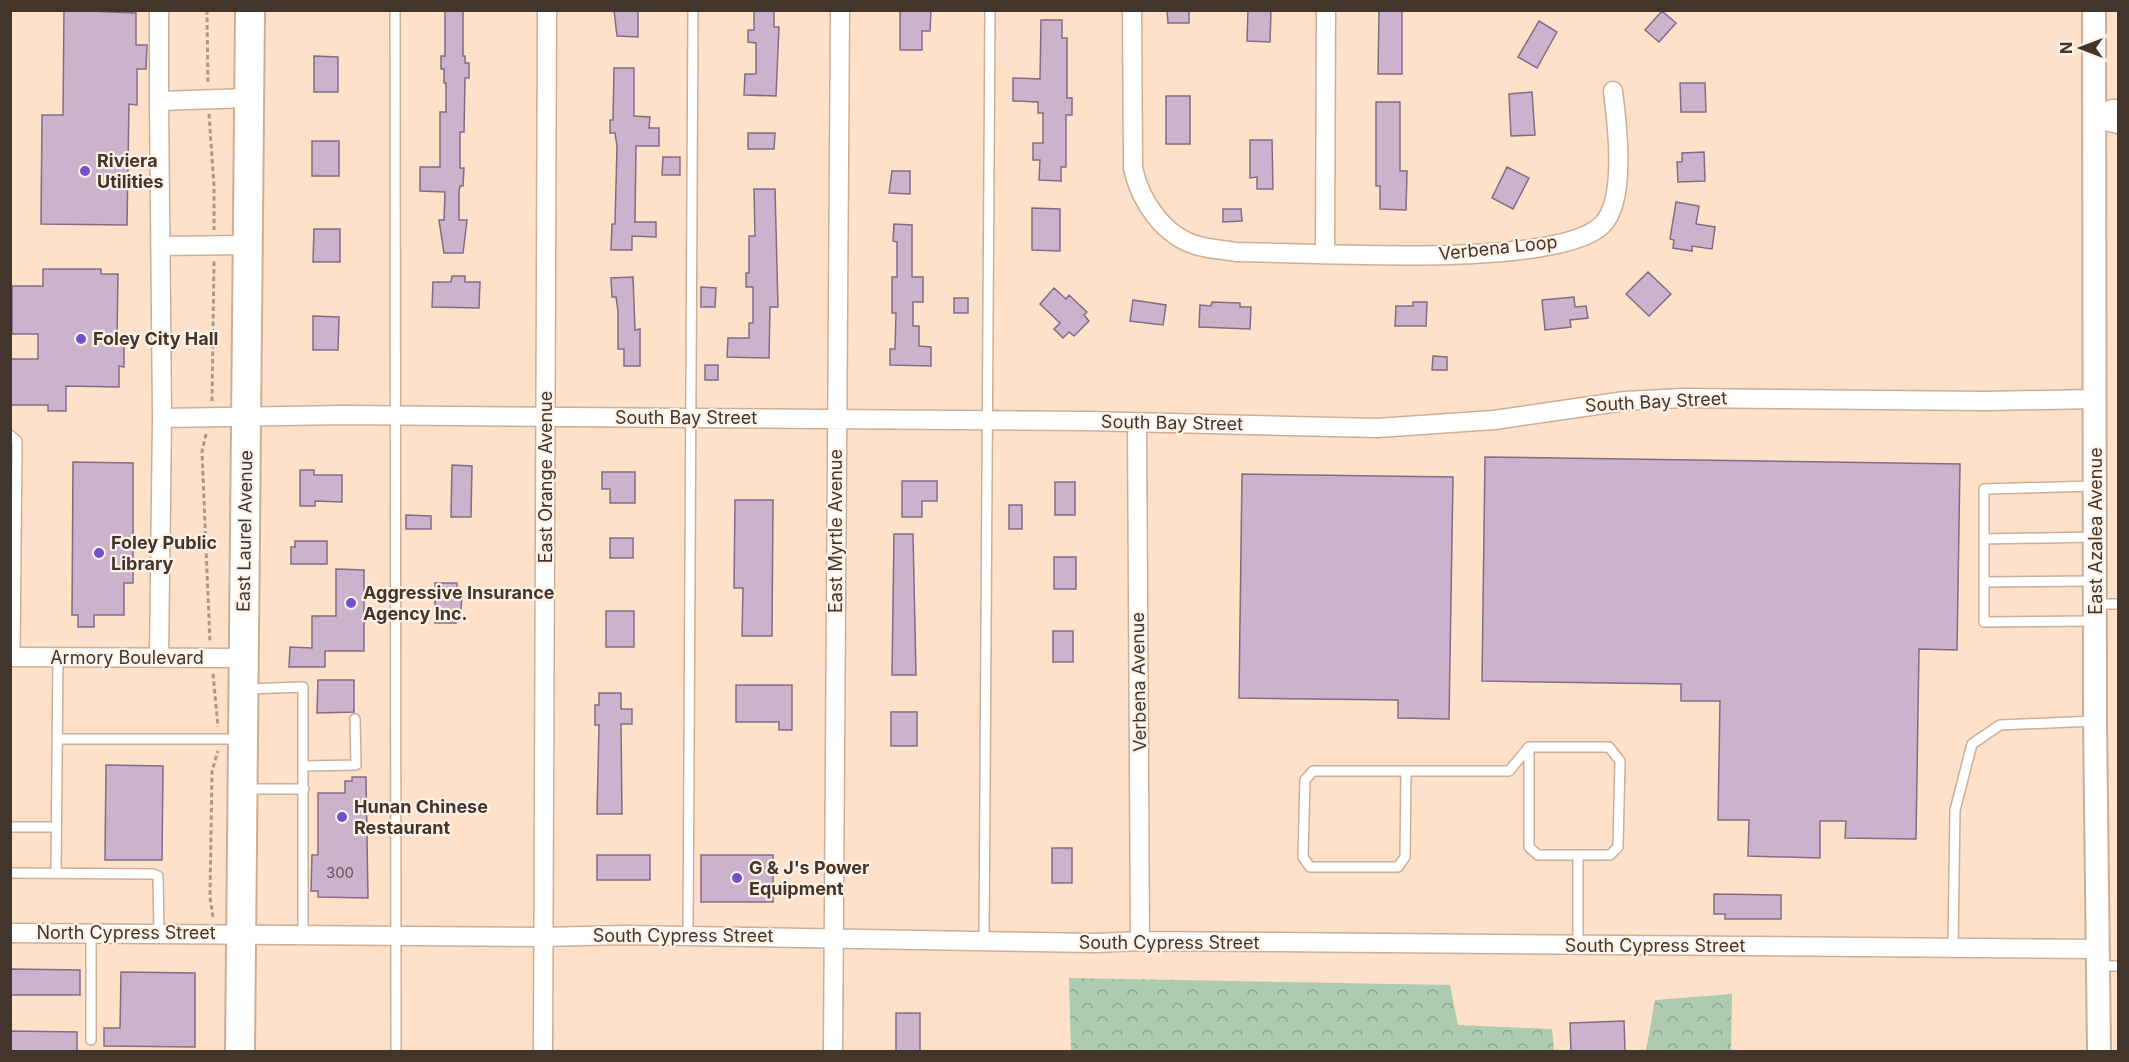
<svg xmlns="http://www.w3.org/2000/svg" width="2129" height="1062" font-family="Inter,sans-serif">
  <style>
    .forest { fill: url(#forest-crowns) }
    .building { fill: #cbb3ce; stroke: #826c85; stroke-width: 1.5 }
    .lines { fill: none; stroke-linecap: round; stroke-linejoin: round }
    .service-casing { stroke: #cbae98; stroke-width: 12 }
    .minor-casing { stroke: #cbae98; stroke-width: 21 }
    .tertiary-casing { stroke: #cbae98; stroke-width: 26 }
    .primary-casing { stroke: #cbae98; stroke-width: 32 }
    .path { stroke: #ae9786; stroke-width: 3; stroke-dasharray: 4.5 3; stroke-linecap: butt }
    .service { stroke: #fff; stroke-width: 9 }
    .minor { stroke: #fff; stroke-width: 18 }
    .tertiary { stroke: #fff; stroke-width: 22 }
    .primary { stroke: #fff; stroke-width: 28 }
    .poi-dot { fill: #6f52cc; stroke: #fef2e8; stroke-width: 2 }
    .labels { text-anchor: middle; stroke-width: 4.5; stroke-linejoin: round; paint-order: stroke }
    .number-label { font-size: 15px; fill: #645554 }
    .poi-label { font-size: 18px; font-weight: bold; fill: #42362c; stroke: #fef2e8; text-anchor: start }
    .street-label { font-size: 18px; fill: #42362c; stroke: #fef2e8 }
  </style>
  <defs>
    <pattern id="forest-crowns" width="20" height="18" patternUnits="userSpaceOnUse" patternTransform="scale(1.5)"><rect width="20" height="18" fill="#accbb0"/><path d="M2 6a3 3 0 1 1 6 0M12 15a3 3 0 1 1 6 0" fill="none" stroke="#8ea68f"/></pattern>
  </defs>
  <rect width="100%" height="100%" fill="#ffe0c9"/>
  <path class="forest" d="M1069 978 1450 985 1458 1025 1552 1029 1554 1051H1071Z
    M1732 994 1731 1051H1646L1655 1000Z"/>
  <path class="building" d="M64 10 136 13V45H147L146 69H137V105L129 104 127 225 41 224 42 115H63Z
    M614 10H638V37L617 36Z
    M900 10H931L930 31H922V50H900Z
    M1167 10H1189V23H1168Z
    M1248 10H1271L1270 42 1247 41Z
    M1379 10H1402V74H1378Z
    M445 11H463V56H465V63H469V78H465L464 132H460V168H464L463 186H460L459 192V220H467L463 253H444L439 220H444L445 192 420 191V167H440V112H446V83H444V69H441V56H445Z
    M754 11H774V27H779L776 96 744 95 745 74H756V43L748 42V30H754Z
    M1662 11 1676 23 1659 42 1645 30Z
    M1041 20H1062V38H1067V98H1072V115H1066V167H1061V181L1039 180 1040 160H1033V143H1043V113H1038V102L1013 101V78L1040 79Z
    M1539 21 1557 32 1537 68 1518 57Z
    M314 56 338 57V92H314Z
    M614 68H634V116L650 117 649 128H659V146H636L635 222H656V237L632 236V250H611L612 224H615L617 146 615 133H610V120H613Z
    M1680 83H1705L1706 112H1681Z
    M1532 92 1535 135 1511 136 1509 94Z
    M1166 96H1190V144H1166Z
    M1376 102H1400V171H1407L1406 210 1380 209V186H1376Z
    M748 133H775L774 149H748Z
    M1250 140H1272L1273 189H1257V177L1250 178Z
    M312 141H339V176H312Z
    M1704 152 1705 181 1678 182 1677 162H1682V153Z
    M663 157H680V175H662Z
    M1507 167 1529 178 1513 209 1492 198Z
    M892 171H910V194L889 193Z
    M754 189H775L778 307H770L769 358 727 357 728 338H749V323H753V287H746V273H749V236H755Z
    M1676 202 1699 206 1696 224 1715 227 1712 249 1692 246V251L1673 248 1674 240 1670 239Z
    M1032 208 1060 209V251L1032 250Z
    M1223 209H1241L1242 221 1223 222Z
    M894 224 912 225V277H923V302H913V326H919V346L931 347V366L890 365V349H895L896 313H892V277H897V242L893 241Z
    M314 229H340V262H313Z
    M43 269H101V274H118L117 336H124V367L119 366V387L66 386V411H48V405H10V359H38V334H12V286H43Z
    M1648 272 1671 294 1649 316 1626 294Z
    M452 276H465V282H480L479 308 432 307 433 282H451Z
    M633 277 635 330 640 329V366H624V349H618V311L616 297H612L611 278Z
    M701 287 716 288 715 307H701Z
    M1054 288 1066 299 1069 295 1087 312 1084 315 1089 321 1074 336 1069 332 1063 338 1054 329 1060 323 1040 304Z
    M1574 297 1575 307 1586 306 1588 318 1570 320 1571 327 1545 330 1542 300Z
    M954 298H968V313H954Z
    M1133 300 1166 305 1163 325 1130 321Z
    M1212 302 1240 303V307H1251L1250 329 1199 327 1200 305 1211 306Z
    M1413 302H1427L1426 326H1395L1396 306H1413Z
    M313 316 339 317 338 350H313Z
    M1433 356 1447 357V370H1432Z
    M705 365H718V380H705Z
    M1485 457 1960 464 1957 650 1919 649 1916 839 1845 838 1846 821H1820V858L1748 856 1749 820H1718L1720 701H1681V684L1482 681Z
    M73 462 133 463V583H124V615H94V627H78V615H72Z
    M452 465 472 466 471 517H451Z
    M300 470H314V475H342V502L315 501V506H300Z
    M602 472H635V503H610V489H602Z
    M1242 474 1453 477 1449 719 1398 718V700L1239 698Z
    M902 481H937V501H922V517H902Z
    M1055 482H1075V515H1055Z
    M735 500H773L772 636H742L743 588H734Z
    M1009 505H1022V529H1009Z
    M406 515 431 516V529H406Z
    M894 534H913L916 675H892Z
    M610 538H633V558H610Z
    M295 541H327V564H291V547H295Z
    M1054 557H1076V589H1054Z
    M336 569 364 570V651H325V667H289L290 647 312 648V616H336Z
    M435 583H457V593H462L461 611H457L456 623H435Z
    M606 611H634V647H606Z
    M1053 631H1073V662H1053Z
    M318 680H354V712L317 713Z
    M736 685H792V730H779V722H736Z
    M599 693H621V709H632V724H621L622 814H597L599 725H595V705H599Z
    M891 712H917V746H891Z
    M106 765 163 766 162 860H105Z
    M352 777H366L368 898 318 897V891H311L312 855H318V793H345V781H352Z
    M1052 848H1072V883H1052Z
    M597 855H650V880H597Z
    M701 855H773V902H701Z
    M1714 894 1781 895V919H1725V914H1714Z
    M10 969 80 970V995H10Z
    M121 972 195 973V1047L104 1046V1028H120Z
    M896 1013H920V1052H896Z
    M1624 1021 1625 1052H1571L1570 1023Z
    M10 1031 77 1032V1052H10Z"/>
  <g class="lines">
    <g class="service-casing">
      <path id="service" d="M395 10 396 1052
        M10 435 17 441 15 657
        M2093 486 1984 489V622L2094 621
        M1984 539 2095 537
        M1984 582 2095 581
        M2096 604H2118
        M246 689 303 687V934
        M57 739H241
        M1529 747V847L1538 855H1578
        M304 766 356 765 355 719
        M1406 771 1405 857 1398 867H1310L1303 857 1305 780 1313 771H1509L1529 747H1609L1620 761 1618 847 1610 855H1578V946
        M245 789H304
        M10 827H56
        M10 873 153 874 158 876 159 935
        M56 873 58 657
        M688 936 693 10
        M984 941 990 10
        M1953 947 1955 810 1972 744 2000 725 2095 721
        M2098 966H2118
        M91 1040V933"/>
    </g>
    <g class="minor-casing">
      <path id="minor" d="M159 10V101L249 98
        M1132 10 1133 168C1140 201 1164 237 1199 246 1211 249 1224 250 1236 252 1306 252 1556 270 1602 225 1627 201 1617 123 1613 91
        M2094 118 2112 109H2118
        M2094 118 2118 124
        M160 246 248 245
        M1325 253 1326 10
        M162 418 343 415 691 418 1086 421 1377 428 1494 420 1625 401 1682 398 1985 401 2095 399
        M1137 423 1140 941
        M10 657 244 658
        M159 658 162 418 159 101
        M10 933 544 937 625 935 1096 943 1140 941 2097 949
        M543 1052 547 10
        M833 1052 840 10"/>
    </g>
    <g class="tertiary-casing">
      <path id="tertiary" d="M2094 10 2095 721 2099 1052"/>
    </g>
    <g class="primary-casing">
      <path id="primary" d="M240 1052 250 10"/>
    </g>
    <path class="path" d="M207 10 208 84
      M209 114 214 186V230
      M212 401 214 261
      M206 434 202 452 210 643
      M213 674 218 727
      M213 917 210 897 212 771 218 751"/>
    <use href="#service" class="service"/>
    <use href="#minor" class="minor"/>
    <use href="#tertiary" class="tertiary"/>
    <use href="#primary" class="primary"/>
  </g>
  <g class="poi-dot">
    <circle cx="85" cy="171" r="6"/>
    <circle cx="81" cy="339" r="6"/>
    <circle cx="99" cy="553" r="6"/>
    <circle cx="351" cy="603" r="6"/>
    <circle cx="342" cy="817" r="6"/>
    <circle cx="737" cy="878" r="6"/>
  </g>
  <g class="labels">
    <g class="number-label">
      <text x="340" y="878">300</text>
    </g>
    <g class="poi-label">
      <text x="97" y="167">Riviera<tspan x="97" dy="21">Utilities</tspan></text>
      <text x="93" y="345">Foley City Hall</text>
      <text x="111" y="549">Foley Public<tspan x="111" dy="21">Library</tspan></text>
      <text x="363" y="599">Aggressive Insurance<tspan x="363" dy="21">Agency Inc.</tspan></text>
      <text x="354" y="813">Hunan Chinese<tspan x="354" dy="21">Restaurant</tspan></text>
      <text x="749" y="874">G &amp; J's Power<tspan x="749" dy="21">Equipment</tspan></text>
    </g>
    <g class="street-label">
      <text transform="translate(1498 248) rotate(-6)" y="6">Verbena Loop</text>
      <text transform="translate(1656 402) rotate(-3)" y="6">South Bay Street</text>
      <text x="686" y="424">South Bay Street</text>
      <text transform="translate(1172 423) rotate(1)" y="6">South Bay Street</text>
      <text transform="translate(546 477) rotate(-90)" y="6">East Orange Avenue</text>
      <text transform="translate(245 531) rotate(-89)" y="6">East Laurel Avenue</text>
      <text transform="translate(836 531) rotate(-90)" y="6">East Myrtle Avenue</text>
      <text transform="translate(2096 531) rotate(-90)" y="6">East Azalea Avenue</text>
      <text x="127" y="664">Armory Boulevard</text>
      <text transform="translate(1139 682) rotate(-91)" y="6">Verbena Avenue</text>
      <text x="126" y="939">North Cypress Street</text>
      <text x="683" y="942">South Cypress Street</text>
      <text x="1169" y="949">South Cypress Street</text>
      <text x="1655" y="952">South Cypress Street</text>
    </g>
  </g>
  <rect width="2129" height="1062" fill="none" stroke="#42362c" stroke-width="24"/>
  <g transform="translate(2081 48) rotate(270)" stroke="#fef2e8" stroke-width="4.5" paint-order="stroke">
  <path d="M0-4.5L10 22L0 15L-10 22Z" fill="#42362c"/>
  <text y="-9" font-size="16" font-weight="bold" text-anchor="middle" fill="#42362c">N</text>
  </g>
</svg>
